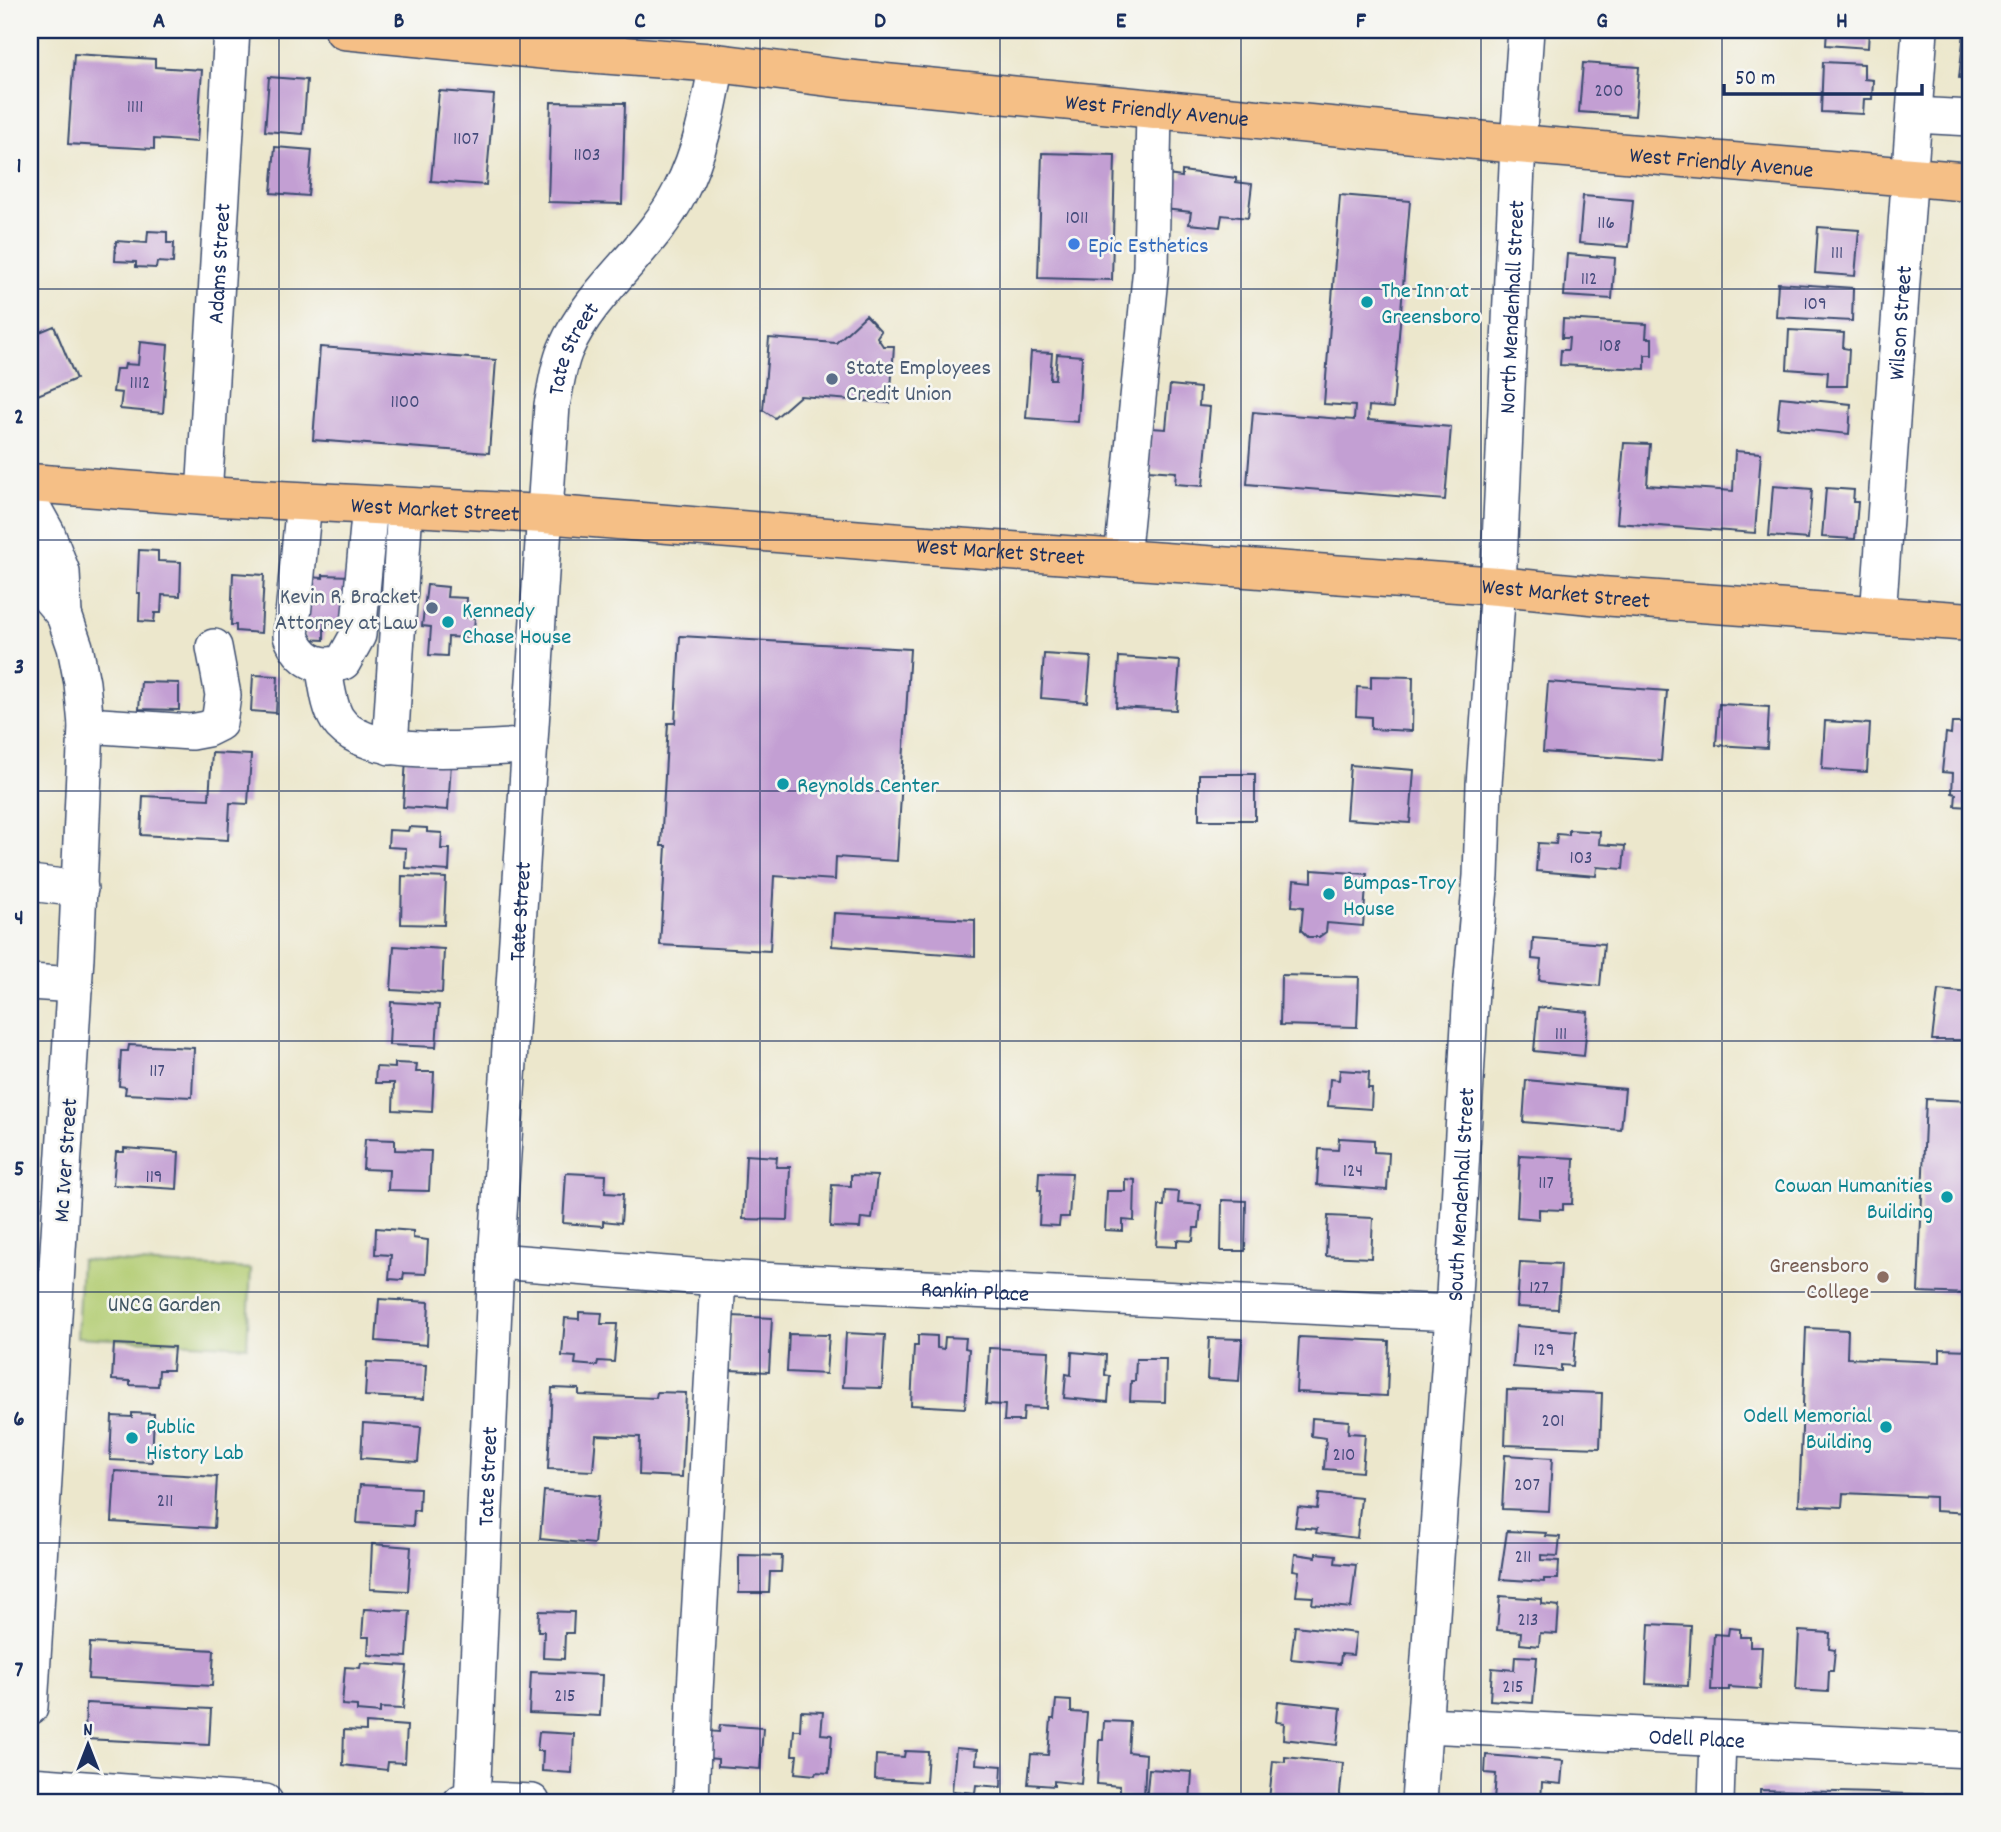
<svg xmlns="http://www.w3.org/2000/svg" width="2001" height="1832" font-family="Dekko,sans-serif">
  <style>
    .green { fill: #b2cc72; stroke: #667e68; stroke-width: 2 }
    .building { fill: #c39fd3 }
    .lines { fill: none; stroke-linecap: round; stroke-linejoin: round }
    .minor-casing { stroke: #3a4b6e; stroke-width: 38 }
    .major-casing { stroke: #3a4b6e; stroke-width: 41 }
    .minor { stroke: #fff; stroke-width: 35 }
    .major { stroke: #f5bf86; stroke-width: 38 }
    .grid { fill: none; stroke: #1b2f5e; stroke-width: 2; stroke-opacity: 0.55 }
    .shop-dot { fill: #3f7fe0; stroke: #f6f6f2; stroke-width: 2.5 }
    .culture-dot { fill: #0f9aa8; stroke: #f6f6f2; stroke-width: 2.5 }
    .service-dot { fill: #5c6f8a; stroke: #f6f6f2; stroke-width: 2.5 }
    .education-dot { fill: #8d6e63; stroke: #f6f6f2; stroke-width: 2.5 }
    .labels { text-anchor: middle; stroke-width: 5; stroke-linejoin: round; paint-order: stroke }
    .number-label { font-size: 19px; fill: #454b7b }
    .street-label { font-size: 23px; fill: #1b2f5e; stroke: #f6f6f2 }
    .shop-label { font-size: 23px; fill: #366cbe; stroke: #f6f6f2; text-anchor: start }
    .culture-label { font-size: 23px; fill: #0d838f; stroke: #f6f6f2; text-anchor: start }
    .service-label { font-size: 23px; fill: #4e5e75; stroke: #f6f6f2; text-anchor: start }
    .education-label { font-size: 23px; fill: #785e54; stroke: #f6f6f2; text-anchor: end }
    .park-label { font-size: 23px; fill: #415663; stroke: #f6f6f2 }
    .neatline { fill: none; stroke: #1b2f5e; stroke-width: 2.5 }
    .grid-label { font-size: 23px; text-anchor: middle; font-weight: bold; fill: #1b2f5e }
  </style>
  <rect width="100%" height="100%" fill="#f6f6f2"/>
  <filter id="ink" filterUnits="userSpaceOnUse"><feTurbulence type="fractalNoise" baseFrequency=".0143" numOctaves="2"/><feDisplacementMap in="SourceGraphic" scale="14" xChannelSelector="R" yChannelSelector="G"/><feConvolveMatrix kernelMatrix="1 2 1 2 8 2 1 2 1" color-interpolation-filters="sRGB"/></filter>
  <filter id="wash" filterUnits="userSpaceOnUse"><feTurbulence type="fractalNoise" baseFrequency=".00686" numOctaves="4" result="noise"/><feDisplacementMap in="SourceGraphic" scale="28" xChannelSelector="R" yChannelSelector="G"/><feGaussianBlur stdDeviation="1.57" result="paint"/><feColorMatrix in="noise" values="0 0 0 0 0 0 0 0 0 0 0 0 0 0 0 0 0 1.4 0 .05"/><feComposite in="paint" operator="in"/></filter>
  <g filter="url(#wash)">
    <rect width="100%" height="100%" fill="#ece7cc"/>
    <path class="green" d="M81 1260 251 1269 247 1346 77 1337Z"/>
    <g id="blocks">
      <path class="building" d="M1827 30H1869L1868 48 1826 45Z
        M1964 32H1971V80L1959 78Z
        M74 54 155 59V67L202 70 197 142 154 139V149L68 144Z
        M1823 62 1864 64V79L1873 80 1872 99H1864L1863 114 1821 112Z
        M1583 63 1639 67 1635 116 1579 112Z
        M269 77 307 80 303 134 265 131Z
        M439 91 494 95 486 185 431 181Z
        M551 102 625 103 622 204 548 202Z
        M275 147 312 150 308 196 271 193Z
        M1042 153 1115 155 1112 280 1038 278Z
        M1182 171 1236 178V182L1252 184 1248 218 1222 215 1220 227 1189 224 1191 212 1164 209 1167 175 1182 177Z
        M1340 195 1410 201 1393 408 1369 406 1368 420 1451 427 1445 500 1247 484 1253 412 1354 420 1355 406 1324 404Z
        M1583 196 1633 200 1629 247 1579 243Z
        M1818 227 1859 230 1855 276 1815 273Z
        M148 231 167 232V243H174L173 263 157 262 156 268 136 267V262L115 261 116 241 147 243Z
        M1567 254 1615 258 1612 299 1564 296Z
        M1778 283 1853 288 1852 321 1776 317Z
        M866 315 881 331 877 337 883 346H894L890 403 800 396 775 418 763 410 769 338 836 343Z
        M1563 319 1647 324 1646 338H1652V355H1645V369L1560 365 1561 350H1568L1569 338H1562Z
        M54 326 76 379 33 397 30 390V336Z
        M1789 330 1844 333 1843 348 1849 349 1847 386H1827L1828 372 1787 369Z
        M140 342 168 345 163 413 120 409 122 393 113 392 116 369H124L125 364 138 365Z
        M320 347 496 360 489 453 313 440Z
        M1031 352 1052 353 1050 379H1055L1057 354 1082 356 1078 422 1026 418Z
        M1170 385 1200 388 1199 406 1210 407 1203 486 1175 484 1176 472 1148 470 1151 428 1166 429Z
        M1780 397 1851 404 1849 434 1777 427Z
        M1624 443 1650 444 1647 485 1733 491 1735 451 1761 453 1755 533 1617 523Z
        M1773 486 1812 489 1808 539 1769 536Z
        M1826 488 1854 490 1853 502H1858L1855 539 1822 537Z
        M139 550 158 551V561L181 562 180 596 162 595 161 613H155L154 622 139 621 140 593H137Z
        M233 573 264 575 261 633 236 631V625H231Z
        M323 575 350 576 348 624 324 623V640L305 639 308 577 323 578Z
        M427 585 448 587 447 597 467 598 466 617 475 618 473 638 448 637 447 656 429 655 431 627 422 626Z
        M680 636 910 649 897 861 836 857 835 880 774 876 770 951 660 945 666 846H661L668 723H675Z
        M1044 654 1091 657 1087 702 1041 698Z
        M1119 657 1180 661 1176 710 1116 707Z
        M253 675 278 676 276 713 251 711Z
        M1371 676 1413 677 1412 731 1371 729V717L1356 716 1357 687 1371 688Z
        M141 682 179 683V710L139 709Z
        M1548 682 1667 691 1661 761 1543 752Z
        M1719 704 1769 707 1767 748 1716 745Z
        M1963 718 1971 719V807L1955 806 1956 794 1952 793 1953 773 1942 772 1946 733 1951 734 1952 723H1962Z
        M1825 721 1870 724 1867 772 1822 769Z
        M212 753 251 755 248 804 230 803 228 840 141 835 143 796 209 799Z
        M406 759 451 763 448 810 403 807Z
        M1350 765 1414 770 1410 823 1346 819Z
        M1199 774H1255V820H1199Z
        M409 827 427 828V832L442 833 441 849H450L449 871 405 868 406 848 388 847 389 830 408 831Z
        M1569 830 1600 832 1599 844 1625 846 1623 869 1597 867 1596 876 1536 871 1538 843 1556 844 1557 834 1569 835Z
        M1312 870 1367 874 1363 926 1327 923 1326 932 1319 937H1308L1301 930 1303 907 1292 906 1294 880 1312 882Z
        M402 876 446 878 444 925 401 924Z
        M834 913 975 920V956L832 946Z
        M1533 938 1604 944 1600 986 1539 980 1541 960 1532 959Z
        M394 946 444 949 442 993 391 990Z
        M1281 975 1359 977 1357 1027 1280 1025Z
        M1938 990 1971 993V1040H1932Z
        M391 1002 439 1005 436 1047 389 1045Z
        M1538 1007 1588 1012 1584 1056 1534 1051Z
        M129 1045 194 1048 192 1097 125 1094 126 1087 119 1086 121 1051H128Z
        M395 1063 417 1064 416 1072H434L432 1112 393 1110 394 1083H375L376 1067 395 1068Z
        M1340 1070 1369 1072 1368 1088H1372L1371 1109 1328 1106 1330 1079 1339 1080Z
        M1526 1080 1625 1089 1621 1130 1523 1122Z
        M1926 1099 1971 1101V1294L1918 1292Z
        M1339 1138 1374 1140V1152L1389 1153 1387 1190 1317 1185 1319 1149 1338 1150Z
        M365 1139 395 1140V1150L431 1151 429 1191 388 1190 389 1170 363 1169Z
        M124 1148 179 1152 177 1189 113 1185 116 1152H124Z
        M746 1155 777 1157 776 1167H790L788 1220 743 1219Z
        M1520 1155 1574 1158 1572 1204H1563V1210L1539 1209V1219L1517 1217Z
        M1039 1172 1072 1173 1069 1217H1060L1059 1226 1039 1225 1041 1190H1038Z
        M566 1173 606 1175 605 1193 623 1194 621 1223 603 1221V1226L563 1223Z
        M851 1175 877 1176 872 1219 861 1218 860 1228 830 1227 832 1185 851 1186Z
        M1125 1179 1135 1180 1134 1221 1123 1220V1231L1105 1230 1107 1191H1125Z
        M1165 1191 1179 1192 1178 1203 1201 1205 1199 1228H1194L1193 1241 1177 1240V1247L1156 1246 1159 1206H1164Z
        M1222 1200 1246 1201 1245 1251H1221Z
        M1328 1216 1373 1218 1371 1258 1326 1256Z
        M376 1228 413 1231V1238L428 1240 426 1274 404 1273 403 1280 389 1279 391 1255 375 1254Z
        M1520 1262 1561 1264 1558 1309 1517 1307Z
        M379 1299 429 1302 427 1345 376 1341Z
        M579 1312 602 1313 601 1324H617L614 1362 598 1361 597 1366 575 1364 576 1357 562 1356 565 1318 579 1319Z
        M732 1316 772 1318 769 1372 730 1370Z
        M1516 1326 1576 1331 1573 1366 1561 1365V1371L1513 1367Z
        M1806 1328 1848 1330 1847 1358 1940 1362V1349L1971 1350V1513L1935 1511V1497L1843 1493 1842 1507 1799 1505Z
        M846 1333 885 1335 882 1388 843 1387Z
        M789 1334 829 1335 826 1374 787 1372Z
        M918 1335 937 1336V1348L944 1349 945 1337 966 1338 965 1348 969 1349 965 1408 911 1405 914 1346H918Z
        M1299 1337 1389 1341 1387 1396 1296 1392Z
        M1209 1338 1242 1339 1239 1381 1207 1379Z
        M114 1344 174 1347 172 1370H159L158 1386 130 1385V1381L112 1380Z
        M989 1348 1049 1351 1046 1408 1024 1407 1023 1421H1004L1005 1405 986 1404Z
        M1072 1352 1106 1355 1105 1375 1110 1376 1108 1402 1064 1398 1066 1374 1071 1375Z
        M1136 1359H1166L1165 1402 1130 1401 1131 1381H1135Z
        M367 1362 426 1365 424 1399 365 1396Z
        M552 1388 579 1389V1395L656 1398 657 1392 686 1393 682 1477 639 1475 640 1437 596 1435 593 1471 548 1469Z
        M1507 1390 1602 1393 1600 1448 1505 1445Z
        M132 1413 154 1414 152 1462 110 1460 112 1416 132 1417Z
        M1312 1418 1349 1421 1348 1433 1365 1434 1362 1472 1324 1469 1326 1438 1311 1436Z
        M363 1423 421 1427 418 1462 361 1458Z
        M1505 1455 1552 1458 1549 1511 1502 1509Z
        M115 1471 217 1477 214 1528 112 1522Z
        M360 1485 420 1488 419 1511 414 1510 413 1526 357 1523Z
        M544 1491 599 1496 594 1544 540 1539Z
        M1319 1494 1361 1498 1357 1538 1316 1533 1317 1529 1295 1527 1298 1507 1317 1509Z
        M1507 1531 1547 1533 1546 1536 1560 1537 1558 1556 1541 1555V1560L1559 1561 1558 1579H1544V1582L1500 1579Z
        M372 1544 411 1547 408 1591 370 1589Z
        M1316 1553 1336 1555 1335 1563 1356 1565 1351 1608 1312 1604 1313 1597 1296 1596 1299 1571 1293 1570 1295 1554 1316 1557Z
        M739 1555 782 1556 781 1572H770L769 1593H739Z
        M1500 1596 1542 1599V1604L1559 1606 1557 1634 1540 1633 1539 1646 1520 1644 1521 1632 1497 1630Z
        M364 1609 410 1611 407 1657 368 1655 369 1637H362Z
        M539 1611 574 1612 573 1633H565L564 1659 543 1658 544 1631H538Z
        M1649 1624 1691 1626 1688 1686 1646 1684Z
        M1295 1626 1356 1633 1353 1655 1341 1654 1340 1664 1291 1659Z
        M1729 1628 1740 1629V1637H1750V1647H1762L1760 1689 1729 1687V1690H1711L1714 1634 1728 1635Z
        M1799 1631 1830 1633 1829 1649 1835 1650 1833 1671H1829L1828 1692 1796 1690Z
        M90 1643 214 1650 212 1686 88 1679Z
        M1515 1656 1537 1657 1533 1703 1490 1700 1492 1668 1514 1670Z
        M361 1663 407 1666 403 1709 380 1708V1713L357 1711V1706L342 1705 345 1667 360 1668Z
        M531 1672 602 1675 600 1716 529 1713Z
        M1056 1700 1071 1701V1712L1087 1713 1081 1784 1054 1781V1786L1028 1784 1031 1754 1048 1755 1051 1719H1054Z
        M1278 1701 1341 1708 1337 1745 1283 1739 1284 1723 1276 1722Z
        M86 1703 211 1709 209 1745 85 1739Z
        M801 1711 823 1712 821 1734 832 1735 829 1773 816 1772 815 1775 795 1773 797 1755H792L794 1730H800Z
        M1104 1721 1130 1722 1128 1752 1146 1754 1144 1797 1120 1796V1786L1097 1784 1099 1740H1103Z
        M366 1723 407 1726 405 1763 388 1762 387 1770 343 1765 344 1730 366 1731Z
        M720 1725 763 1728 760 1769 718 1766V1759L705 1758 707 1731 719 1732Z
        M539 1732 574 1734 572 1773 542 1771 543 1751H537Z
        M956 1748 977 1750 976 1764 1002 1766 1001 1787 976 1785 975 1793 952 1791Z
        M905 1751 928 1752 926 1782 875 1779 876 1755 904 1757Z
        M1486 1755 1563 1761 1561 1784 1542 1782 1541 1802 1494 1801 1496 1774 1485 1773Z
        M1285 1757 1343 1763 1339 1802 1269 1800 1273 1761 1285 1762Z
        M1149 1769 1192 1772 1190 1802H1146Z
        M1760 1790 1951 1795V1802H1760Z"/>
    </g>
  </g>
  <g filter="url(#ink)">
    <use href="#blocks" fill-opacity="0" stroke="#3a4b6e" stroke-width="2"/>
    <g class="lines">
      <g class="minor-casing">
        <g id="minor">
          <path d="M1914 115 1971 118"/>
          <path id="s1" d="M204 496 232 30"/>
          <path d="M304 501 291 636C300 659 319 671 343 662L358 635 370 505"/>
          <path d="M30 502 47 533 62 572 64 615 75 647 82 683 86 725 76 957 30 1707"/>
          <path d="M1122 559 1151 267 1154 109"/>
          <path d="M30 572 34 580 64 615"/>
          <path id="s2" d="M1878 616 1920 30"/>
          <path d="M323 666C327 682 328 705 337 719 365 763 483 747 530 746"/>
          <path d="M86 725 191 732 207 729 219 723 223 695 214 647"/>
          <path d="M390 747 405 507"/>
          <path d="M30 883 80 889"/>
          <path d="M30 982 75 985"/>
          <path id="s3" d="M496 1261 718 1278 1453 1313"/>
          <path id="s4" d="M1424 1725 1971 1750"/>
          <path d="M30 1785 265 1802"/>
          <path d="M461 1802 472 1799 532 1802"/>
          <path id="s5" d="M472 1802 496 1261 552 405C556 387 558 365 566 348 592 289 651 249 680 192 701 152 709 107 717 63"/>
          <path d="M691 1802 695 1691 718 1278"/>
          <path id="s6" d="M1419 1802 1453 1313 1471 989 1481 876 1484 784 1498 586 1518 144 1526 30"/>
          <path d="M1716 1802 1718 1739"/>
        </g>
      </g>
      <g class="major-casing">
        <g id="major">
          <path id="s7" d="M344 30 547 50 717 63 844 79 1518 144 1971 182"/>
          <path id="s8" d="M30 483 204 496 544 514 913 544 1498 586 1601 596 1971 622"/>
        </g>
      </g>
      <use href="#minor" class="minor"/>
      <use href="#major" class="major"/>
    </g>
  </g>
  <path class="grid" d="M279 30V1802M520 30V1802M760 30V1802M1000 30V1802M1241 30V1802M1481 30V1802M1722 30V1802M30 289H1971M30 540H1971M30 791H1971M30 1041H1971M30 1292H1971M30 1543H1971"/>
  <circle class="shop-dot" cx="1074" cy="244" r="7"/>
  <g class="culture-dot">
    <circle cx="1367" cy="302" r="7"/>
    <circle cx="448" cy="622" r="7"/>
    <circle cx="783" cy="784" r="7"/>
    <circle cx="1329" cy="894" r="7"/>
    <circle cx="1947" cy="1197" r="7"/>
    <circle cx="1886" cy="1427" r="7"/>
    <circle cx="132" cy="1438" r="7"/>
  </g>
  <g class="service-dot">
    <circle cx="832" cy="379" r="7"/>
    <circle cx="432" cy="608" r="7"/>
  </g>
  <circle class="education-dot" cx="1883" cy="1277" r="7"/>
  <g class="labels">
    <g class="number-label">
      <text x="1609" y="96">200</text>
      <text x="135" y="112">1111</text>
      <text x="466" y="144">1107</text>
      <text x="587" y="160">1103</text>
      <text x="1077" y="223">1011</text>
      <text x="1606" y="228">116</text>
      <text x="1837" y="258">111</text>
      <text x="1589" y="284">112</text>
      <text x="1815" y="309">109</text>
      <text x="1610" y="351">108</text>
      <text x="140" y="388">1112</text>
      <text x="405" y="407">1100</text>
      <text x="1581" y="863">103</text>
      <text x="1561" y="1039">111</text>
      <text x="157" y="1076">117</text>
      <text x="1353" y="1176">124</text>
      <text x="154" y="1182">119</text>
      <text x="1546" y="1188">117</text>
      <text x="1539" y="1293">127</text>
      <text x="1544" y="1355">129</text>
      <text x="1553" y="1426">201</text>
      <text x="1344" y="1460">210</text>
      <text x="1527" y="1490">207</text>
      <text x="165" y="1506">211</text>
      <text x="1523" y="1562">211</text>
      <text x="1528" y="1625">213</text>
      <text x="1513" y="1692">215</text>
      <text x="565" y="1701">215</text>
    </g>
    <g class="street-label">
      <text dy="8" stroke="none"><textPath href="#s7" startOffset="817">West Friendly Avenue</textPath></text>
      <text dy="8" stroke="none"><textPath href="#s7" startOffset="1384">West Friendly Avenue</textPath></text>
      <text dy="8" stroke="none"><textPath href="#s1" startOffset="233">Adams Street</textPath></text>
      <text dy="8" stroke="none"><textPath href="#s6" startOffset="1498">North Mendenhall Street</textPath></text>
      <text dy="8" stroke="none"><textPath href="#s2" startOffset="294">Wilson Street</textPath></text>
      <text dy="8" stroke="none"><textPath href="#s5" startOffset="1460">Tate Street</textPath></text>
      <text dy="8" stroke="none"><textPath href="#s8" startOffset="406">West Market Street</textPath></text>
      <text dy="8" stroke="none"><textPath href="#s8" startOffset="973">West Market Street</textPath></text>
      <text dy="8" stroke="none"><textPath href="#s8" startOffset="1540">West Market Street</textPath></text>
      <text dy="8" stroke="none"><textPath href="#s5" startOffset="892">Tate Street</textPath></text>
      <text transform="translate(64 1160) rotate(-86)" y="8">Mc Iver Street</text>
      <text dy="8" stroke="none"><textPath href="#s6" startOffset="609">South Mendenhall Street</textPath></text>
      <text dy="8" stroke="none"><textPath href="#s3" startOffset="480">Rankin Place</textPath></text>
      <text dy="8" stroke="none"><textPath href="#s5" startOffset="326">Tate Street</textPath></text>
      <text dy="8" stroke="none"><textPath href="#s4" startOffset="273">Odell Place</textPath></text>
    </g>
    <g class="shop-label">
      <text x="1088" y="252">Epic Esthetics</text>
    </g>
    <g class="culture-label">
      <text x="1381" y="297">The Inn at<tspan x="1381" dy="26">Greensboro</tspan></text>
      <text x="462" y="617">Kennedy<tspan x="462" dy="26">Chase House</tspan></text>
      <text x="797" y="792">Reynolds Center</text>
      <text x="1343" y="889">Bumpas-Troy<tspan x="1343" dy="26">House</tspan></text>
      <text x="1933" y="1192" text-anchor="end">Cowan Humanities<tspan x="1933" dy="26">Building</tspan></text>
      <text x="1872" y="1422" text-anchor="end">Odell Memorial<tspan x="1872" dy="26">Building</tspan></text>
      <text x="146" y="1433">Public<tspan x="146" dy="26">History Lab</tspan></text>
    </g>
    <g class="service-label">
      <text x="846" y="374">State Employees<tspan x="846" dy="26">Credit Union</tspan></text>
      <text x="418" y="603" text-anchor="end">Kevin R. Bracket<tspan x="418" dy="26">Attorney at Law</tspan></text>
    </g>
    <g class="education-label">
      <text x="1869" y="1272">Greensboro<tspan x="1869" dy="26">College</tspan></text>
    </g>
    <g class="park-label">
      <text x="164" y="1311">UNCG Garden</text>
    </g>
  </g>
  <rect width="2001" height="1832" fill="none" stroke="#f6f6f2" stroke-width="77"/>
  <g transform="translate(88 1745)" stroke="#f6f6f2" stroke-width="5" paint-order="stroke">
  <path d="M0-5L12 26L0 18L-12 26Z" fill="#1b2f5e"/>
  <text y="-10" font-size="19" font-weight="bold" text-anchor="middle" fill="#1b2f5e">N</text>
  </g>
  <path d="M1724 84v10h198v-10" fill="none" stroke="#1b2f5e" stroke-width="3.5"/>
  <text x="1735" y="84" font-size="21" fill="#1b2f5e" stroke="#f6f6f2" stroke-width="5" paint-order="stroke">50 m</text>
  <rect x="38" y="38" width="1924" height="1756" class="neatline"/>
  <g class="grid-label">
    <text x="159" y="27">A</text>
    <text x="399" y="27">B</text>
    <text x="640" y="27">C</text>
    <text x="880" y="27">D</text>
    <text x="1121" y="27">E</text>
    <text x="1361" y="27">F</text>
    <text x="1602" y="27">G</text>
    <text x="1842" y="27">H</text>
    <text x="19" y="172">1</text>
    <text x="19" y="423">2</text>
    <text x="19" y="673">3</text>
    <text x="19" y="924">4</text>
    <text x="19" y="1175">5</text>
    <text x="19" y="1425">6</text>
    <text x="19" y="1676">7</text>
  </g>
</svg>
